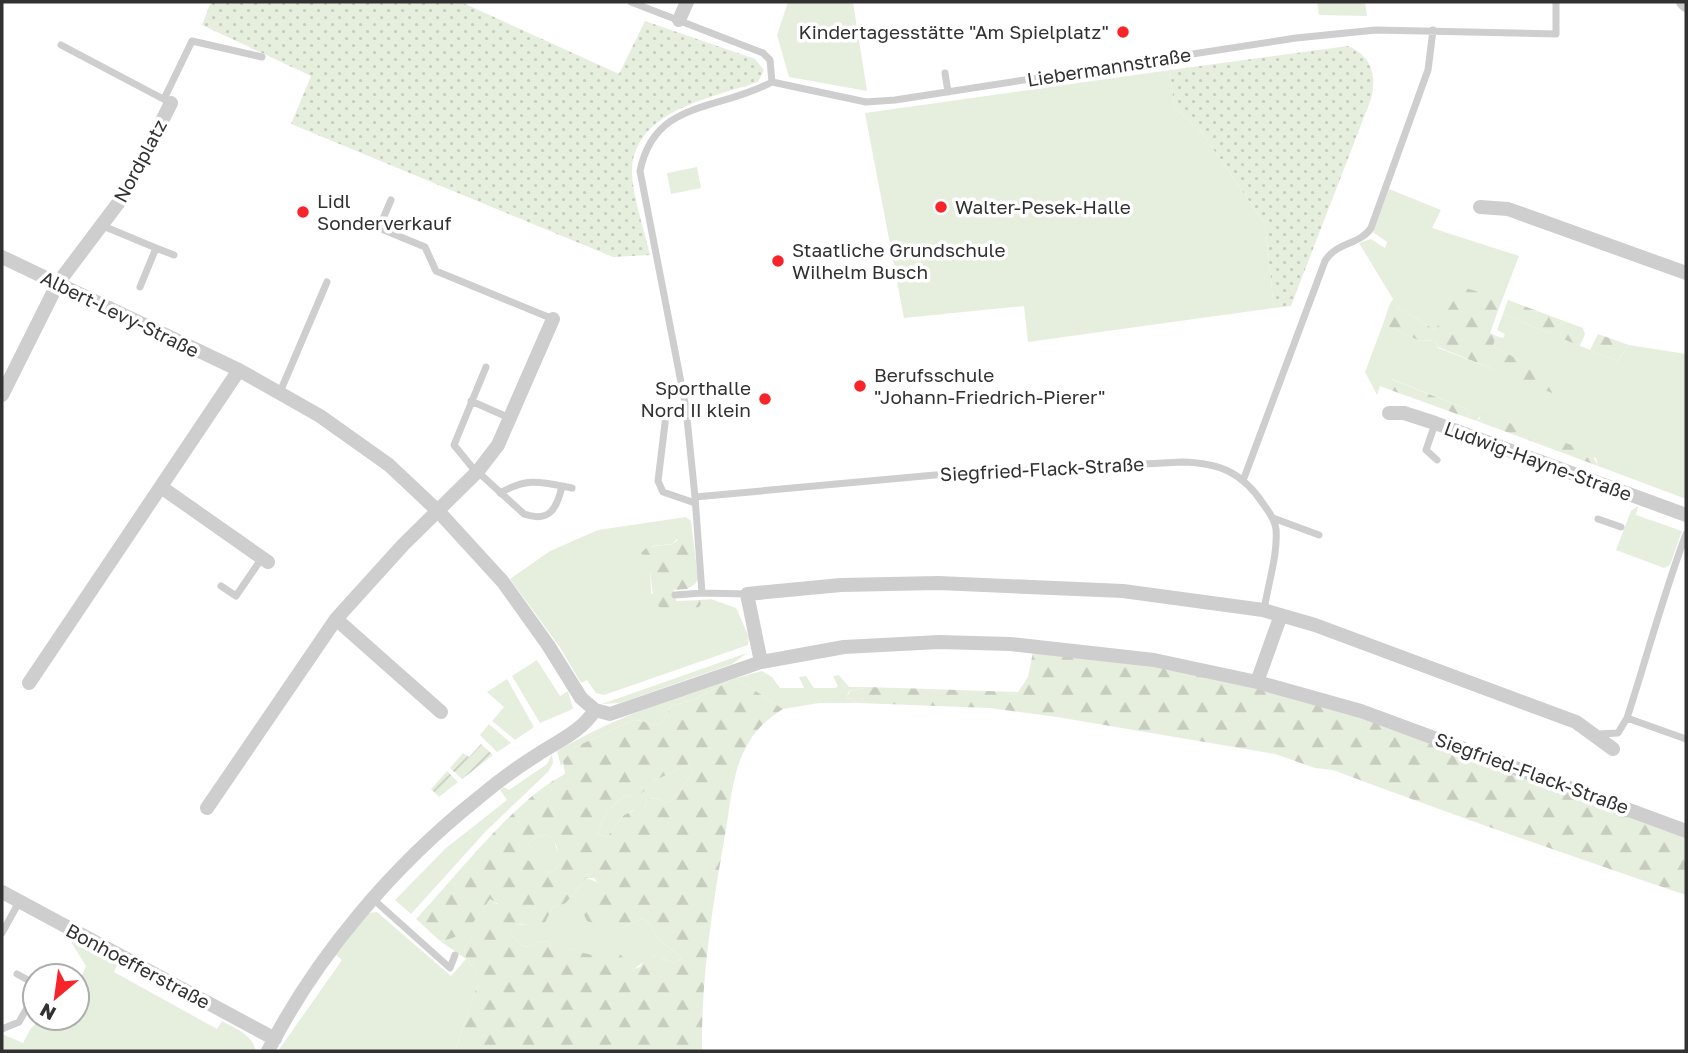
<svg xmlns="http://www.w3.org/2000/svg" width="1688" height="1053" font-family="'Golos Text',sans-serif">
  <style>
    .grass { fill: #e6efde }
    .forest { fill: url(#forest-firs); fill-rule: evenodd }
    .park { fill: url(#park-dots) }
    .garden { fill: url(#garden-furrows) }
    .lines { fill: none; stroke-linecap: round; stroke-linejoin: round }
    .service { stroke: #cecece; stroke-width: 7 }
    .minor { stroke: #cecece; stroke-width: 14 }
    .poi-dot { fill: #f72429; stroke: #fff; stroke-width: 2.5 }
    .labels { text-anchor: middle; stroke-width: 7; stroke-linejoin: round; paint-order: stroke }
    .poi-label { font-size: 19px; fill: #313131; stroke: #fff; text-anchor: start }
    .street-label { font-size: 19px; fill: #313131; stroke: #fff }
  </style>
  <defs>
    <pattern id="forest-firs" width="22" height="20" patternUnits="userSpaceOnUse" patternTransform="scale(1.75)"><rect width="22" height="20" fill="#e6efde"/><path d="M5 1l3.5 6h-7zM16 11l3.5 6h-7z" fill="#c6cdbf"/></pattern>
    <pattern id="park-dots" width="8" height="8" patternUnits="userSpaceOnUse" patternTransform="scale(1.75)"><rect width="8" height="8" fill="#e6efde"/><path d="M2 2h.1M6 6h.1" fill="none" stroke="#c6cdbf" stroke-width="1.8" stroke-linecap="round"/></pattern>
    <pattern id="garden-furrows" width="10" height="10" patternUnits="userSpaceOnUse" patternTransform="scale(1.75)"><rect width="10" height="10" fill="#e6efde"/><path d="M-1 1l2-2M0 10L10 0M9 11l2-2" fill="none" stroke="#c6cdbf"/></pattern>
  </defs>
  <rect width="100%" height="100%" fill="#fff"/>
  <path class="grass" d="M788 2H853L867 91 789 77 777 35Z
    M1317 2H1365L1367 16 1319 15Z
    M1170 70 1174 107 1200 130 1265 224 1274 308 1028 342 1024 306 904 318 865 113Z
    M697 167 701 188 671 194 667 173Z
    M1389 189 1441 210 1432 228 1519 256 1499 308 1491 296 1466 288 1435 330 1396 306H1389L1393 299 1359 243 1371 239 1385 248 1387 242 1373 232Z
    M1503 314 1617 361 1629 345 1686 354V499L1598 466 1596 458 1479 417 1477 421 1468 418 1469 410 1392 379 1385 388 1380 386 1377 395 1365 372 1383 324 1420 341 1435 340 1438 348 1498 371 1555 380 1493 346 1496 336 1503 338 1505 334 1497 330Z
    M1638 506 1636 515 1682 531 1670 565 1664 568 1616 550 1631 511Z
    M686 517 691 521 698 579 695 584 677 539 672 544 652 546 644 556 650 567 651 593 688 610 701 604 700 600 711 599 736 608 749 637 748 645 604 695 596 693 587 680 581 683 559 646 510 579 550 551 598 530Z
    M747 653 732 664 620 703 602 704Z
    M537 660 560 696 568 691 573 709 540 723 512 676Z
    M762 671 772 677 780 688H804L799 677 806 676 814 688H835L838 686 833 676 839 675 849 687H868L849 691 847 697 859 703H819L783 709 736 678 693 700 671 706C657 737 655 721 634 720L575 747 561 766 557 751C620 714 692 690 762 671Z
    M507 679 534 727 515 740 492 721 504 707 487 692Z
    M489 724 511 743 497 752 480 735Z
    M552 754 553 763 548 772 486 831 411 914 395 900 446 848 507 800 500 790 504 787 509 790 547 764Z
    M689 764 693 771 677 795 668 803 655 798 647 800 644 810H633L624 815 607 837 597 834 607 811 624 796 641 793 654 781Z
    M547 835 554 840 559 856 556 869 549 873 525 859C524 844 533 837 547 835Z
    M586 878 597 882 596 888 620 929 642 918 649 923 659 940 682 958 674 963 653 955 634 969 568 949H553L548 942 539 941 530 947 523 946 511 934 513 925 545 923 552 908 566 903Z
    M490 899 498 905 464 948 466 959 478 973V983L455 1051H278L342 960 336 955 368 913 377 912 451 976 466 959 440 941C464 938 477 918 490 899Z
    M73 939 118 963 114 972 217 1029 222 1021C236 1029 252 1034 256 1051H2V1034L23 1043 31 1028 42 1018H77V977L81 978 86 966 71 942Z"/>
  <path class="forest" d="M1466 288 1492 296 1499 308 1490 333 1496 336 1493 346 1556 380 1557 385 1552 393 1438 347 1435 340 1420 341 1383 324 1389 306H1396L1435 330 1461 289Z
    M1508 300 1583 328 1585 334 1580 346 1503 314Z
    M1598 334 1629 345 1617 361 1590 350Z
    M1391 379 1469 410 1468 418 1385 388Z
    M1484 414 1591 452 1598 466 1477 421Z
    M683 537 690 547 695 584 687 589 674 590 676 601 700 600 701 604 698 608 671 617C641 599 660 574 641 553L647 547 672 544Z
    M1034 647 1259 682 1686 831V895C1567 855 1450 814 1333 770L1315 768 1275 754 1057 717 989 708 859 703 847 697 850 691 868 687 1018 692 1028 677Z
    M736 678 783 709C770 717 757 728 749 742 733 767 731 800 726 829 713 903 701 976 702 1051H455L478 983V973L466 959 464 948 498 904 490 899C476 919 466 938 440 941L416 919C456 877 515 799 565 774L563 761 575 747 634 720C655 721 657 737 671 706L693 700ZM689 764 693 771 677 795 668 803 655 798 647 800 644 810H634L624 815 607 837 597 834 607 811 624 796 641 794 654 781ZM547 835C560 843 559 855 556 869L549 873 526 859C524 844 533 837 547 835ZM586 878H594L597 882 583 913 587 921 614 932 642 918 649 923 659 940 682 958 674 963 653 955 647 957 640 967 634 969 625 965 623 957 615 950 600 957 568 949H553L548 942 539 941 530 947 523 946 511 934 514 925 526 924 538 930 545 923 552 908 566 903Z"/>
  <path class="park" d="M211 2H461L619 74 645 21 755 59 764 70 758 82C713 98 636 109 632 169 631 189 645 233 650 255L613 257 291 124 311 76 202 25Z
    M1348 46C1372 56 1377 76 1371 99L1291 306 1274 308 1265 224 1200 130 1174 107 1170 70Z"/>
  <path class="garden" d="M481 744 493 755 462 779 450 768 463 753 469 757Z
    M447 771 458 782 439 797 431 789Z"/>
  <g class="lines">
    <path class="service" d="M631 2 763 53 770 60 772 82
      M61 45 167 101
      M945 73 948 92
      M772 82 866 102 895 100 1296 38 1376 30 1556 34V2
      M164 99 192 41 262 57
      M391 200 379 228 425 247 436 271 553 319
      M103 226 156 248 140 287
      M156 248 174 255
      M280 392 327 282
      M471 401 512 419
      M686 408 670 410 666 415 658 481 663 492 695 503
      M1435 424 1426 450 1437 460
      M476 472 454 445 486 367
      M478 472 524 514C549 523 557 509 562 486
      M1244 478 1325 261C1336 242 1360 245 1371 228L1428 70 1433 30
      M500 493C528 477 541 482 572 488
      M695 497 686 408 640 171C655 99 717 112 772 82
      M1273 518 1319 535
      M1598 519 1621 527
      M221 586 236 596 262 558
      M747 594 702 593 695 497 935 475 1182 462C1221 463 1243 473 1264 505 1269 512 1275 520 1276 529 1278 555 1268 584 1264 610
      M675 595 702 593
      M1627 718C1647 657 1663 595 1686 534
      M1598 734 1618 733 1627 718 1686 739
      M373 899 450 968 455 955
      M2 933 19 902
      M17 974 35 984
      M2 1029 19 1022 35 994"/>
    <path class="minor" d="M1683 2 1686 5
      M679 20 687 2
      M1480 207 1508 209 1686 273
      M2 257 239 370 320 416 389 465 439 512 503 582 548 645 581 698 595 710 610 714 761 662 844 647 939 642 1010 644 1154 660 1257 682 1361 711 1686 831
      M2 395 58 283 125 194 171 103
      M1389 413H1404L1435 423 1686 515
      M161 487 268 562
      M336 619 441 712
      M761 662 747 594 841 585 938 583 1123 591 1263 610 1315 625 1576 722 1613 749
      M1257 682 1281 615
      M29 683 239 370
      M207 808 336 619 403 545 478 471 498 445 553 319
      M2 892 275 1039
      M268 1051C317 955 393 866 477 799 496 783 516 768 537 755 558 741 581 732 595 710"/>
  </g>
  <g class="poi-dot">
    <circle cx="1123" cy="32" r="7"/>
    <circle cx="941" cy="207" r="7"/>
    <circle cx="303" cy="212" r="7"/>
    <circle cx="778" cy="261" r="7"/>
    <circle cx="860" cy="386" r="7"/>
    <circle cx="765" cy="399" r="7"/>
  </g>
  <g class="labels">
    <g class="poi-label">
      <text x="1109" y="39" text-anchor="end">Kindertagesstätte "Am Spielplatz"</text>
      <text x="317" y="208">Lidl<tspan x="317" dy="22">Sonderverkauf</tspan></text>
      <text x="955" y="214">Walter-Pesek-Halle</text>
      <text x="792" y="257">Staatliche Grundschule<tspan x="792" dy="22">Wilhelm Busch</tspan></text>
      <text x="874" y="382">Berufsschule<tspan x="874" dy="22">"Johann-Friedrich-Pierer"</tspan></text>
      <text x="751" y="395" text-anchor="end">Sporthalle<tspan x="751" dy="22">Nord II klein</tspan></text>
    </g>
    <g class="street-label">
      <text transform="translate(1109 67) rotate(-9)" y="7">Liebermannstraße</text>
      <text transform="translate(140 161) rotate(-62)" y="7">Nordplatz</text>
      <text transform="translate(120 314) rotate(26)" y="7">Albert-Levy-Straße</text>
      <text transform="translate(1538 461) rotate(20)" y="7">Ludwig-Hayne-Straße</text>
      <text transform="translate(1042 469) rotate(-3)" y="7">Siegfried-Flack-Straße</text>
      <text transform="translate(1532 773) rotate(20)" y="7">Siegfried-Flack-Straße</text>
      <text transform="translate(138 966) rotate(28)" y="7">Bonhoefferstraße</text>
    </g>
  </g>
  <rect width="1688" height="1053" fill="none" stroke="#313131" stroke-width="7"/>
  <g transform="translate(56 997) rotate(209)"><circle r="33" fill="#ffffff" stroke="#adadad" stroke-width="2"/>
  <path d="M0-5L12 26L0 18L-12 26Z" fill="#f72429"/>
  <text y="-10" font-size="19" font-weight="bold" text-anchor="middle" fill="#313131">N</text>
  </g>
</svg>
